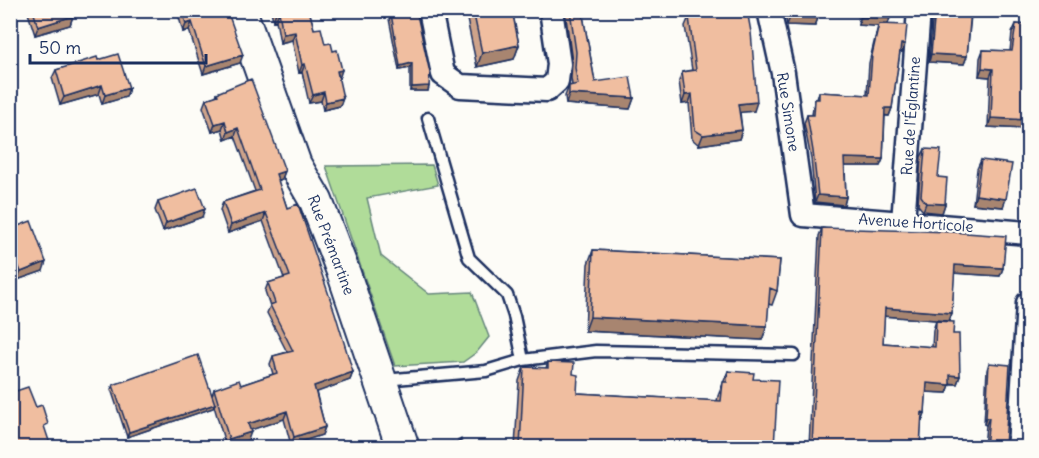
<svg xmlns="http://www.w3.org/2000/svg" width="1039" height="458" font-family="Delius,sans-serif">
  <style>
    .green { fill: #b0dc99; stroke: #66867c; stroke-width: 1.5 }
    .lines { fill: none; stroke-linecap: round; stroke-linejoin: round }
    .lane-casing { stroke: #1b2f5e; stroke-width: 15 }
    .street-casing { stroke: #1b2f5e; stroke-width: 27 }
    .secondary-casing { stroke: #1b2f5e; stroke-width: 36 }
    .path { stroke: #1b2f5e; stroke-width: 4; stroke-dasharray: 4.5 4.5; stroke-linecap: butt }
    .lane { stroke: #fdfcf7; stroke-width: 10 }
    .street { stroke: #fdfcf7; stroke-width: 22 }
    .secondary { stroke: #fdfcf7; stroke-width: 32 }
    .wall { fill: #cea38a; stroke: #1b2f5e; stroke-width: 1.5 }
    .shaded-wall { fill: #a88570; stroke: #1b2f5e; stroke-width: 1.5 }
    .building { fill: #f0bea0; stroke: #1b2f5e; stroke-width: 1.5 }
    .labels { text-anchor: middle; stroke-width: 4.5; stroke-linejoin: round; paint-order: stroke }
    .street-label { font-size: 15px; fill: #1b2f5e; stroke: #fdfcf7 }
  </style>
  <rect width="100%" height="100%" fill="#fdfcf7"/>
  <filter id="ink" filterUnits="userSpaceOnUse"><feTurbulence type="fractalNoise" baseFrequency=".0167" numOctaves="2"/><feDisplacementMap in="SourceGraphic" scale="12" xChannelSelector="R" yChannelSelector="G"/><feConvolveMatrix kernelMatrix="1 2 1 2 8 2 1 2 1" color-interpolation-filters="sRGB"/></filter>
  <g filter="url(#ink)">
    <path class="green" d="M432 165 438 185 367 198 381 256 429 294 472 292 489 337 477 352 463 362 395 366 326 166Z"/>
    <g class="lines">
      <g class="lane-casing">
        <path id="lane" d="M523 360 596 351 794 355
          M384 380 486 371 523 360 514 316 507 295 469 258 428 118"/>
      </g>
      <g class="street-casing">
        <path id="street" d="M430 10 443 74 460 86 547 90 557 81 559 64 551 10
          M769 10 783 73 803 215 1028 233
          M903 222 919 10
          M1019 448 1028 303"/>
      </g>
      <g class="secondary-casing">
        <path id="secondary" d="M240 10 295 165 316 201 344 274 403 448"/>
      </g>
      <path class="path" d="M441 448 465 438"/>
      <use href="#lane" class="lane"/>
      <use href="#street" class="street"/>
      <use href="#secondary" class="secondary"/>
    </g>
    <path class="wall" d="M27 10H71L73 16 70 25 35 35Z
      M177 10H227L240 63 203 74 189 30 183 32Z
      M271 10H309L314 29 325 44 343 98 340 106 323 110 321 101 309 103 302 72 299 73 292 40 280 43 276 20 273 21Z
      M391 10H416L429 86 428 91H410V68L399 70 389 19 392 14Z
      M465 10H512L519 45 514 59 477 67Z
      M565 10H582L595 82 634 98 630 109 566 104 565 96 569 86 572 85 571 78 572 62Z
      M692 10H747L754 111 740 112 742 130 739 139 699 145 692 139 689 103 682 104 679 81 682 72 692 70 685 26 689 17 692 16Z
      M784 10H817L818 18 815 26 787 25Z
      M859 10H891L888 24 902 52H900L892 108 889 116H885L883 159 880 166H845L846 197 844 205 815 202 811 159 804 123 807 115H812L813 107 815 99H817L819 92 867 95 869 63 878 26 858 25Z
      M933 10H988L986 16 971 15 967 56 964 64 929 62Z
      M1016 24 1029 25V125L1027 129 988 127 990 77 979 76 980 58 983 50 1010 51 1012 33Z
      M98 60 129 88 126 97 102 104 99 94 60 105 52 78 56 70Z
      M217 93 285 171 282 179 278 181 287 208 353 372 350 380 316 392 325 427 322 435 291 445 284 419 250 430 248 440 226 447 214 406 213 408 127 437 111 389 113 385 212 395 214 389 241 385 273 374 270 364 273 356 287 352 267 313 270 306 265 291 268 283 284 278 263 221 228 233 220 210 223 202 255 191 235 136 225 140 222 129 212 132 203 107 206 99 216 96Z
      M925 149 938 177 945 204 942 213 923 211 918 205 921 157Z
      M981 160 1003 207 973 204 977 169Z
      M158 202 202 217 163 231 155 210Z
      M822 228 1003 268 1000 276 954 273 952 313 949 321 884 316 883 343 932 347 933 330 936 321 953 334 960 376 957 384H950L947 393 926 392 925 413 922 421H921L920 447H809L819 236Z
      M10 229 43 271 17 280 10 261Z
      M593 250 780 260 777 291 772 305 768 304 767 326 762 340 585 331 588 264Z
      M548 362 573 374 577 393 717 401 718 396 728 371 753 379 774 447H515L519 381 524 367 546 368Z
      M989 363 1005 447H984L986 425 984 424 987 370Z"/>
    <path class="shaded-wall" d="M970 10H988L986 16 968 15Z
      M276 12H279L276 20 273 21Z
      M73 16 70 25 35 35 38 27Z
      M790 17 818 18 815 26 787 25Z
      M861 17 890 18 887 27 858 25Z
      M192 22 189 30 183 32 186 24Z
      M295 32 292 40 280 43 283 34Z
      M901 44H905L902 52 898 51Z
      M519 45 514 59 477 67 482 53Z
      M931 54 967 56 964 64 929 62Z
      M243 55 240 63 203 74 206 66Z
      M412 63 410 68 399 70 400 66Z
      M305 64 302 72 299 73 302 65Z
      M982 68 993 69 990 77 979 76Z
      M342 70 339 79 337 71Z
      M102 85 99 94 60 105 64 97Z
      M429 86 428 91H410L412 87Z
      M129 88 126 97 102 104 105 95Z
      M324 92 321 101 309 103 313 95Z
      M569 94 634 98 630 109 566 104Z
      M692 94 689 103 682 104 685 95Z
      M343 98 340 106 323 110 326 102Z
      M757 102 754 111 735 113 738 104Z
      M885 108H892L889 116 882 115Z
      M991 118 1029 120V125L1027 129 988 127Z
      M225 121 222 129 212 132 215 124Z
      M238 128 235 136 225 140 228 132Z
      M742 130 739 139 699 145 703 135Z
      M844 158 883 159 880 166H841Z
      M285 171 282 179 273 182 276 174Z
      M818 195 846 197 844 205 815 202Z
      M976 195 1006 199 1003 207 973 204Z
      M926 203 945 204 942 213 923 211Z
      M205 209 202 217 163 231 166 223Z
      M266 213 263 221 228 233 231 225Z
      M46 262 43 271 17 280 21 272Z
      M955 265 1003 268 1000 276 952 273Z
      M885 308 952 313 949 321 882 316Z
      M590 317 767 326 762 340 585 331Z
      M353 372 350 380 312 394 314 386Z
      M950 375 960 376 957 384 947 383Z
      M927 383 950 385 947 393 924 392Z
      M215 404 213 408 127 437 129 432Z
      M287 411 284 419 245 432 248 424Z
      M922 412 925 413 922 421H919Z
      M986 418H989L986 425 984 424Z
      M325 427 322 435 291 445 294 437Z
      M251 432 248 440 226 447 229 439Z"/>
    <path class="building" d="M33 10H71L73 16 38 27Z
      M182 10H227L243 55 206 66 192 22 186 24Z
      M276 10H309L314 29 321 28 325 44 331 43 333 51 337 50 342 70 337 71 343 98 326 102 324 92 313 95 305 64 302 65 295 32 283 34 279 12H276Z
      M393 10H416L430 73 429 86 412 87V63L400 66 391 14H394Z
      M473 10H512L519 45 482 53Z
      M570 10H582L595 82 630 77 634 98 569 94V86L578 84 575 68 576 52Z
      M696 10H747L751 32 757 102 738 104 742 130 703 135 695 130 692 94 685 95 682 72 696 70 689 17 697 15Z
      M789 10H817L818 18 790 17Z
      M861 10H891L890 18 861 17Z
      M935 10H971L967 56 931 54Z
      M879 24 907 25 905 44H901L892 108H885L883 159 844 158 846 197 818 195 813 151 807 115H814L815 99H819V92L869 95 872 55Z
      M1016 24 1029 25V120L991 118 993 69 982 68 983 50 1012 51Z
      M118 54 129 88 105 95 102 85 64 97 56 70 97 57 98 60Z
      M251 79 285 171 276 174 287 208 298 204 335 313 353 372 314 386 325 427 294 437 287 411 248 424 251 432 229 439 214 389 239 380 241 385 277 373 273 356 293 351 270 305 275 303 268 283 290 276 266 213 231 225 223 202 260 190 238 128 228 132 225 121 215 124 206 99 218 95 217 93Z
      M925 149 941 150 938 177 947 178 945 204 926 203 921 196Z
      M981 160 1012 164 1006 199 976 195Z
      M197 188 205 209 166 223 158 202Z
      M31 221 46 262 21 272 10 244V229Z
      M822 228 952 232 1006 236 1003 268 955 265 952 313 885 308 883 343 935 347 936 321 954 322 953 334H959L960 376 950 375V385L927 383 925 413 922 412 920 447H812Z
      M593 250 780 260 777 291 770 288 767 326 590 317Z
      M198 355 215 404 129 432 113 385Z
      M548 362 574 363 573 374 578 375 577 393 721 401 723 382H727L728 371 754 373 753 379 778 380 774 447H520L524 367 548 368Z
      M989 363 1010 365 1005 447H986L989 418H986Z
      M28 387 36 407 42 405 48 424 44 426 51 447H10V393Z
      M381 441 384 447H364Z"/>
  </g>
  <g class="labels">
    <g class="street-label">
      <text transform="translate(788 112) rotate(81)" y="5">Rue Simone</text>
      <text transform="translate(911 116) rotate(-86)" y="5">Rue de l'Églantine</text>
      <text transform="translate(916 223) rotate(4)" y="5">Avenue Horticole</text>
      <text transform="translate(331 245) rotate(69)" y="5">Rue Prémartine</text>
    </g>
  </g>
  <rect width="1039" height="458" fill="none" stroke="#fdfcf7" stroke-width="36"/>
  <rect x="18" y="18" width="1003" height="422" fill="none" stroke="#1b2f5e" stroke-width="2" filter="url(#ink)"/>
  <path d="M30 54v9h176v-9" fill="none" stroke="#1b2f5e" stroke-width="3"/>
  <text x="39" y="54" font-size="18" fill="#1b2f5e" stroke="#fdfcf7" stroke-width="4.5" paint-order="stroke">50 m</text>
</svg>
